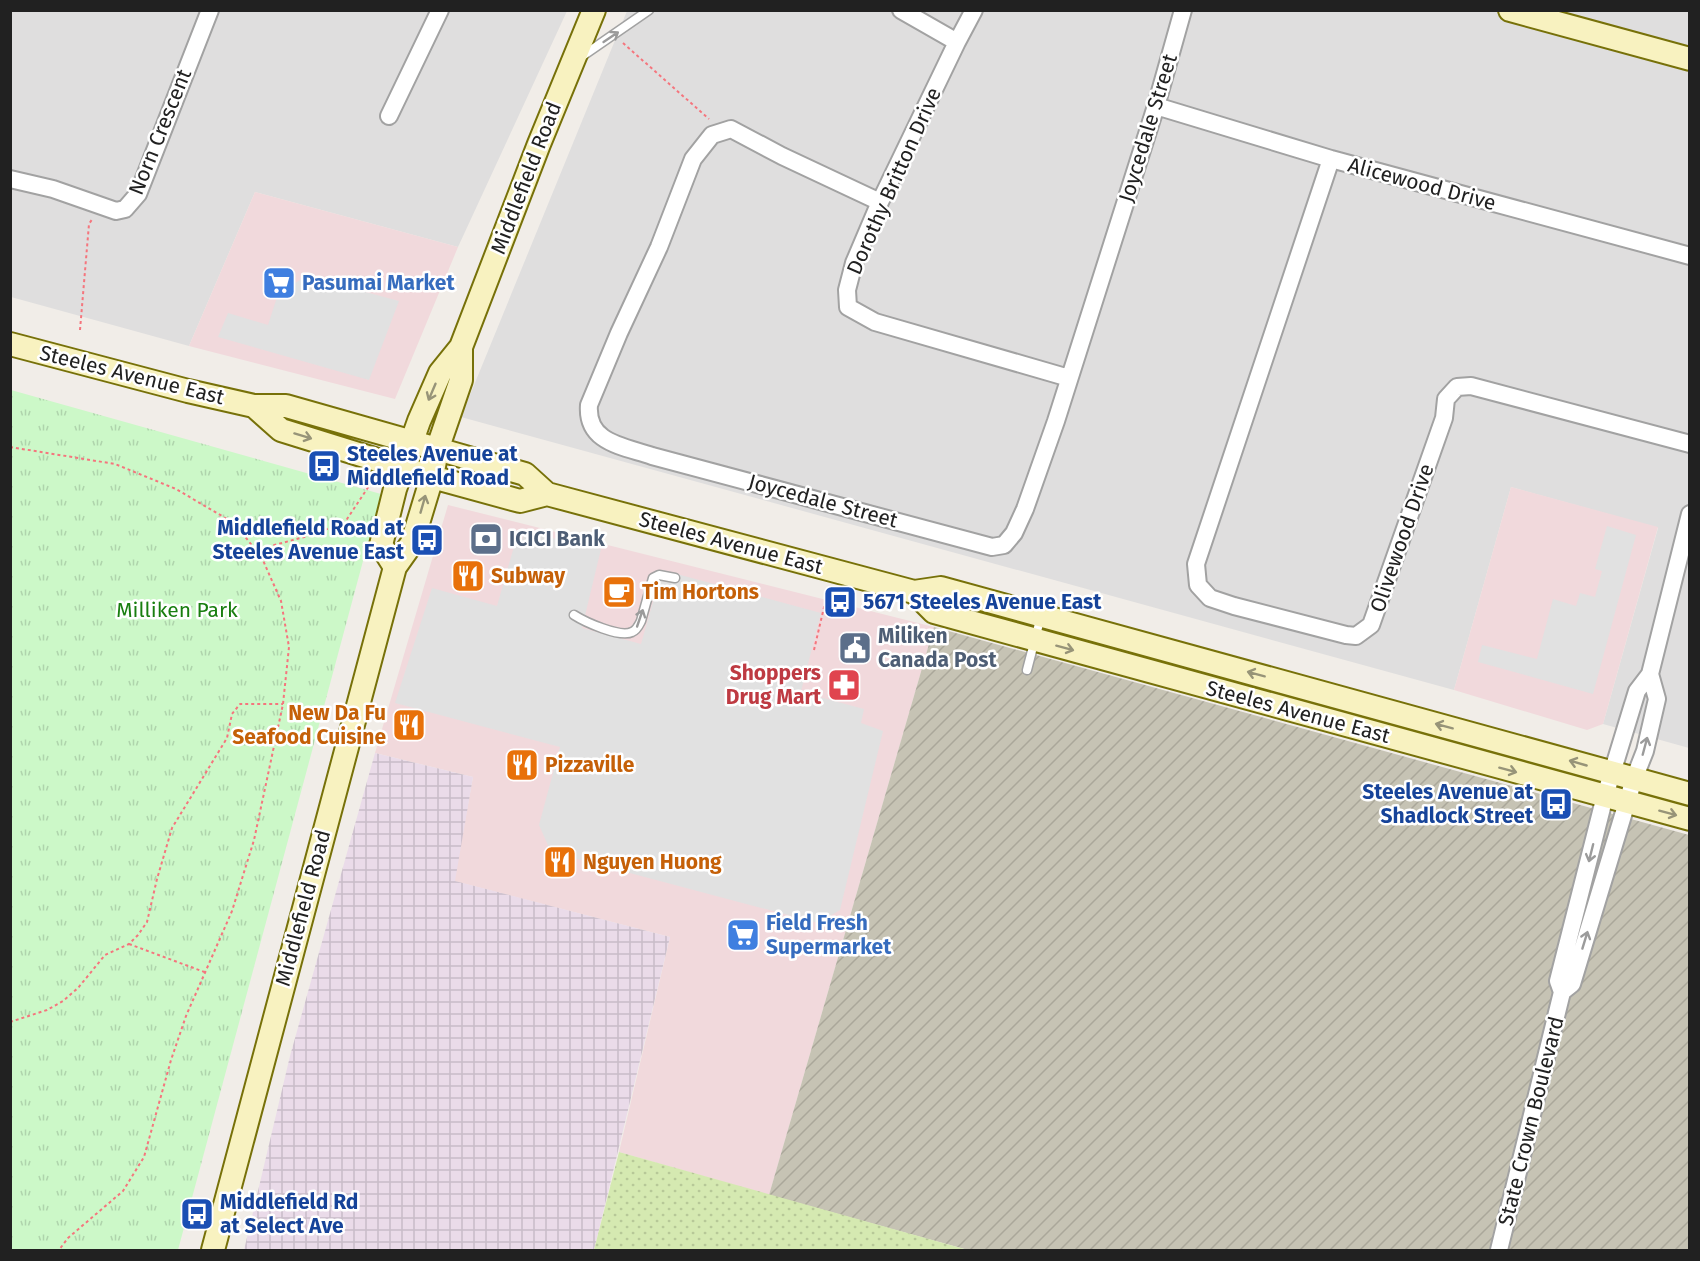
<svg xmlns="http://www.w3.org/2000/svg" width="1700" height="1261" font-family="'Fira Sans',sans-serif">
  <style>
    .residential { fill: #dfdede }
    .commercial { fill: #f1d9dc }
    .industrial { fill: url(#industrial-grid) }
    .construction { fill: url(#construction-furrows) }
    .grass { fill: url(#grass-dots) }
    .park { fill: url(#park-tufts) }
    .parking { fill: #e1e1e1 }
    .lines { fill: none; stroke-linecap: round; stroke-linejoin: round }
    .lane-casing { stroke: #a2a2a2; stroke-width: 11 }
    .street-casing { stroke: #a2a2a2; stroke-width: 20 }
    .secondary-casing { stroke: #777109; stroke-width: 26 }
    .path { stroke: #f5757d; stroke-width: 2; stroke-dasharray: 3 3; stroke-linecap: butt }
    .lane { stroke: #fff; stroke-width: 8 }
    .street { stroke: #fff; stroke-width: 16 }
    .secondary { stroke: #f8f2c0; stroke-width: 22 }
    .oneway { stroke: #9b9b9b }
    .oneway2 { stroke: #979478 }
    .labels { text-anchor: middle; stroke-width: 5; stroke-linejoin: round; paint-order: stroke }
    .street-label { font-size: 21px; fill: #212121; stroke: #fff }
    .shop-label { font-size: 21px; font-weight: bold; fill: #366cbe; stroke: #fff; text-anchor: start }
    .transit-label { font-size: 21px; font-weight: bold; fill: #164399; stroke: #fff; text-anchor: start }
    .service-label { font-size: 21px; font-weight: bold; fill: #4e5e75; stroke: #fff; text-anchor: start }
    .food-label { font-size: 21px; font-weight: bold; fill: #c56008; stroke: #fff; text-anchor: start }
    .park-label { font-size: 21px; fill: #197e10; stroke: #fff }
    .health-label { font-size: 21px; font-weight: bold; fill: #be3a42; stroke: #fff; text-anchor: end }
  </style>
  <defs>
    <pattern id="industrial-grid" width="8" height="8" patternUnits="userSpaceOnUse" patternTransform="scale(1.5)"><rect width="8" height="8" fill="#eadbe9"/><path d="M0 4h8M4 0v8" fill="none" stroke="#c8bcc8"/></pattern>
    <pattern id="construction-furrows" width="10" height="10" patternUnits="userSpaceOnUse" patternTransform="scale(1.5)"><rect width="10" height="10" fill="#c6c3b4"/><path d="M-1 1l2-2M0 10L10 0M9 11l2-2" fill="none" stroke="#aaa79a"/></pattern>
    <pattern id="grass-dots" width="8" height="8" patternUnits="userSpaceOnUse" patternTransform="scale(1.5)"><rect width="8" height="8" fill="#d5e9b1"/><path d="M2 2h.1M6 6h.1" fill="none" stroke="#b7c898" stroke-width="1.8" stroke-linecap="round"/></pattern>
    <pattern id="park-tufts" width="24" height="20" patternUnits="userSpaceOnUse" patternTransform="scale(1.5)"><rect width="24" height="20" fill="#ccf8c8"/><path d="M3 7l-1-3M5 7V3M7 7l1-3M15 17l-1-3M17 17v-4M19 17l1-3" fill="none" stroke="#afd4ac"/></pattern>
  </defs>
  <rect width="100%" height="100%" fill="#f1ede8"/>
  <path class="residential" d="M10 11H567L458 247 255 192 189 346 11 297Z
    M627 11H1689V748L1603 724 1658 528 1511 487 1454 690 461 417Z"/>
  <path class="commercial" d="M255 192 458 247 395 399 189 346Z
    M1511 487 1658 527 1603 724 1587 730 1454 690Z
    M448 505 934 627 769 1195 619 1152 670 937 454 881 473 777 375 753Z"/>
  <path class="industrial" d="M375 753 473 777 455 881 670 937 594 1250H244L290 1056Z"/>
  <path class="construction" d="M934 627 1689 835V1250H968L769 1195Z"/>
  <path class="grass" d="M619 1152 968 1250H594Z"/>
  <path class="park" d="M11 390 381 494 178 1250H11Z"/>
  <path class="parking" d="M306 276 399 301 369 380 218 337 228 313 268 325 278 294Z
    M1607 526 1636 535 1593 694 1478 662 1482 645 1537 659 1553 599 1576 606 1580 593 1595 597 1602 571 1595 569Z
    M525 532 601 549 582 628 641 644 662 570 821 613 799 699 784 695 782 701 804 707 808 694 864 709 861 723 883 731 840 910 818 923 551 852 539 825 560 747 395 703 432 588 497 606 515 543H521Z"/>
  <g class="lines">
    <g class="lane-casing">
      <path id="lane" d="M581 57 649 10
        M574 615C585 622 620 638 632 632 637 630 639 625 641 621L653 578 659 575 675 578
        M1027 670 1041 616"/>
    </g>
    <g class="street-casing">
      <path id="street" d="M901 10 957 42
        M974 10 957 42 880 202 854 263 847 290 848 307 875 322 1069 378
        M1156 106 1331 159 1690 256
        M389 116 440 10
        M1331 159 1196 564 1198 585 1210 598 1234 606 1346 635 1356 636 1371 625 1444 418 1446 399 1457 387 1471 386 1690 444
        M10 179 53 189 116 211 125 209 138 194 210 10
        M880 202 782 156 731 129 712 135 693 159 659 247 619 333 589 405C586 443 623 446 652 456L992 547 1004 545 1014 533 1025 509 1056 421 1156 106 1183 10
        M1562 992 1572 984 1634 779 1645 751 1657 699 1650 674
        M1499 1250 1562 992 1558 981 1605 796 1637 691 1650 674 1690 514"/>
    </g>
    <g class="secondary-casing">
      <path id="secondary" d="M1510 10 1690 59
        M10 344 188 391 254 406H286L525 474 547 494 914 592 941 588 1690 794
        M254 406 281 430 432 477 520 501 547 494
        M395 567 381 545 395 489 419 421 440 373 461 347 539 144 594 10
        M914 592 934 612 1690 819
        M213 1250 395 567 412 543 432 477 437 450 461 380V347"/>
    </g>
    <path class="path" d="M623 43 709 119
      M80 330 89 224 93 218
      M10 447 115 464 176 489 227 519 239 529 262 558 281 601 289 647 283 704 254 840 232 911 186 1016 171 1060 144 1157 123 1191 68 1238 59 1250
      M256 550 319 533 347 519 371 483
      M814 650 825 603
      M129 944 207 973
      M10 1022 47 1010 63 1001 78 988 105 955 129 944 138 935 147 922 157 879 172 828 227 738 232 714 240 704H283"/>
    <use href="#lane" class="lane"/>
    <use href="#street" class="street"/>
    <use href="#secondary" class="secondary"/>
  </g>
  <defs><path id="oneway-shaft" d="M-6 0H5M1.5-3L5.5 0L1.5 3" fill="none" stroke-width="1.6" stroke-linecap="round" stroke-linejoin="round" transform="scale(1.5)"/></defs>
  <g class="oneway">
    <use href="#oneway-shaft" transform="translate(611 37) rotate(-34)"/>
    <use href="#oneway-shaft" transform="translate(640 618) rotate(-71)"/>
    <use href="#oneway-shaft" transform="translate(1645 746) rotate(-75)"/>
    <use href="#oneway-shaft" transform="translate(1591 853) rotate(104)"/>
    <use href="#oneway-shaft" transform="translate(1585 940) rotate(-73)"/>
  </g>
  <g class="oneway2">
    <use href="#oneway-shaft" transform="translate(432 392) rotate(113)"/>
    <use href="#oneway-shaft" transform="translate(303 436) rotate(17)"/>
    <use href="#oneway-shaft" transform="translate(423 504) rotate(-74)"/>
    <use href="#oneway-shaft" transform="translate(1065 648) rotate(15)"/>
    <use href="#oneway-shaft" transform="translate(1256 674) rotate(-165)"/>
    <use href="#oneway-shaft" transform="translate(1444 726) rotate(-165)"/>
    <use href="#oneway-shaft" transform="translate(1578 763) rotate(-164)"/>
    <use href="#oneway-shaft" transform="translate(1508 770) rotate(15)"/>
    <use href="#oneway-shaft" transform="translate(1668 813) rotate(15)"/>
  </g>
  <defs>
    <g id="supermarket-square" transform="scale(1.725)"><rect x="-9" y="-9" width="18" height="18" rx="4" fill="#3f7fe0" stroke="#fff"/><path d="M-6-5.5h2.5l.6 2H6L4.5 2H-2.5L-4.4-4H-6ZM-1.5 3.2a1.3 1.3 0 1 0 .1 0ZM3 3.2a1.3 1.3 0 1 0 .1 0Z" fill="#fff"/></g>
    <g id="bus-square" transform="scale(1.725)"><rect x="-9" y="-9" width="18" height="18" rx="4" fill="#1a4fb4" stroke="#fff"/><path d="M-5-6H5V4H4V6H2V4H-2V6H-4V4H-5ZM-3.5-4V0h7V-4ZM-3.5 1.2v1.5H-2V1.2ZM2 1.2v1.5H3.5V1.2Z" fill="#fff"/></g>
    <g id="bank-square" transform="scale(1.725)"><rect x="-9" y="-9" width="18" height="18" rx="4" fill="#5c6f8a" stroke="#fff"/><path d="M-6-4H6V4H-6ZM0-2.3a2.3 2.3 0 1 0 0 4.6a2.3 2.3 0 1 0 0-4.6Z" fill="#fff"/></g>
    <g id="restaurant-square" transform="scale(1.725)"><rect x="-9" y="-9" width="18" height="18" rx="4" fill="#e8710a" stroke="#fff"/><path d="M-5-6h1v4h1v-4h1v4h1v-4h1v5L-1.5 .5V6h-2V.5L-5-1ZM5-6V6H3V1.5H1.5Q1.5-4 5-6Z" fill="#fff"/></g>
    <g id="cafe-square" transform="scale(1.725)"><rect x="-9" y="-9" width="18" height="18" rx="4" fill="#e8710a" stroke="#fff"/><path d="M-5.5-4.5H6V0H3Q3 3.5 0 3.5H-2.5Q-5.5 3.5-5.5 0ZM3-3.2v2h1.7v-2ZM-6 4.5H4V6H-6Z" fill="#fff"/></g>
    <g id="civic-square" transform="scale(1.725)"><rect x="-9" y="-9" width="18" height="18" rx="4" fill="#5c6f8a" stroke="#fff"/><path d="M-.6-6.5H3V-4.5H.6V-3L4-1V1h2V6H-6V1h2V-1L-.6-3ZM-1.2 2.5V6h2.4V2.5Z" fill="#fff"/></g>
    <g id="pharmacy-square" transform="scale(1.725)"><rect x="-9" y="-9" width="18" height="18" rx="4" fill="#e0444e" stroke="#fff"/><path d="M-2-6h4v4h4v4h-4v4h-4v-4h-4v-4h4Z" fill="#fff"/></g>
  </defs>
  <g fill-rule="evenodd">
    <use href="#supermarket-square" x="279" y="283"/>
    <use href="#bus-square" x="324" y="466"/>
    <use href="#bank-square" x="486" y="539"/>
    <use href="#bus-square" x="427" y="540"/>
    <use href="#restaurant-square" x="468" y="576"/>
    <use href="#cafe-square" x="619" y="592"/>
    <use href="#bus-square" x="840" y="602"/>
    <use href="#civic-square" x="855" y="648"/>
    <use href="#pharmacy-square" x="844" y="685"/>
    <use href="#restaurant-square" x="409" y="725"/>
    <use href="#restaurant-square" x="522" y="765"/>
    <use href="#bus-square" x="1556" y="804"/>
    <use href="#restaurant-square" x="560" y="862"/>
    <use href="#supermarket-square" x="743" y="935"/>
    <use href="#bus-square" x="197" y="1214"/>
  </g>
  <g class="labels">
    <g class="street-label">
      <text transform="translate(1148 128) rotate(-73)" y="7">Joycedale Street</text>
      <text transform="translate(160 132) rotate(-68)" y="7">Norn Crescent</text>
      <text transform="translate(526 178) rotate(-69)" y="7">Middlefield Road</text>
      <text transform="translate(894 181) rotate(-66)" y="7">Dorothy Britton Drive</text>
      <text transform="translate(1422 184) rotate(15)" y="7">Alicewood Drive</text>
      <text transform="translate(132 375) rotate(14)" y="7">Steeles Avenue East</text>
      <text transform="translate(823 501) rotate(15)" y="7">Joycedale Street</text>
      <text transform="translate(1402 538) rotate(-71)" y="7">Olivewood Drive</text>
      <text transform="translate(731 543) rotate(15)" y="7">Steeles Avenue East</text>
      <text transform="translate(1298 712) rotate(15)" y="7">Steeles Avenue East</text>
      <text transform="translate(303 908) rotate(-75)" y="7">Middlefield Road</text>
      <text transform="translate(1531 1121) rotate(-76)" y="7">State Crown Boulevard</text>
    </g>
    <g class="shop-label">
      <text x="302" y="290">Pasumai Market</text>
      <text x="766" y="930">Field Fresh<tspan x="766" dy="24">Supermarket</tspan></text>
    </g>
    <g class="transit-label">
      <text x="347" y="461">Steeles Avenue at<tspan x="347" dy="24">Middlefield Road</tspan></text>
      <text x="404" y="535" text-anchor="end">Middlefield Road at<tspan x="404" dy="24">Steeles Avenue East</tspan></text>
      <text x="863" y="609">5671 Steeles Avenue East</text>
      <text x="1533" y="799" text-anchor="end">Steeles Avenue at<tspan x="1533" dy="24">Shadlock Street</tspan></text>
      <text x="220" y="1209">Middlefield Rd<tspan x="220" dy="24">at Select Ave</tspan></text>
    </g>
    <g class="service-label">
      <text x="509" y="546">ICICI Bank</text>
      <text x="878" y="643">Miliken<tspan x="878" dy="24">Canada Post</tspan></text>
    </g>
    <g class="food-label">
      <text x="491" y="583">Subway</text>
      <text x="642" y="599">Tim Hortons</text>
      <text x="386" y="720" text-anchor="end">New Da Fu<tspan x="386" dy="24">Seafood Cuisine</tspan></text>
      <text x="545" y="772">Pizzaville</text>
      <text x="583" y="869">Nguyen Huong</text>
    </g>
    <g class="park-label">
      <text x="177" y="617">Milliken Park</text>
    </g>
    <g class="health-label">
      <text x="821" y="680">Shoppers<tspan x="821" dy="24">Drug Mart</tspan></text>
    </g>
  </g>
  <rect width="1700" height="1261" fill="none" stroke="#212121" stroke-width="24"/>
</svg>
